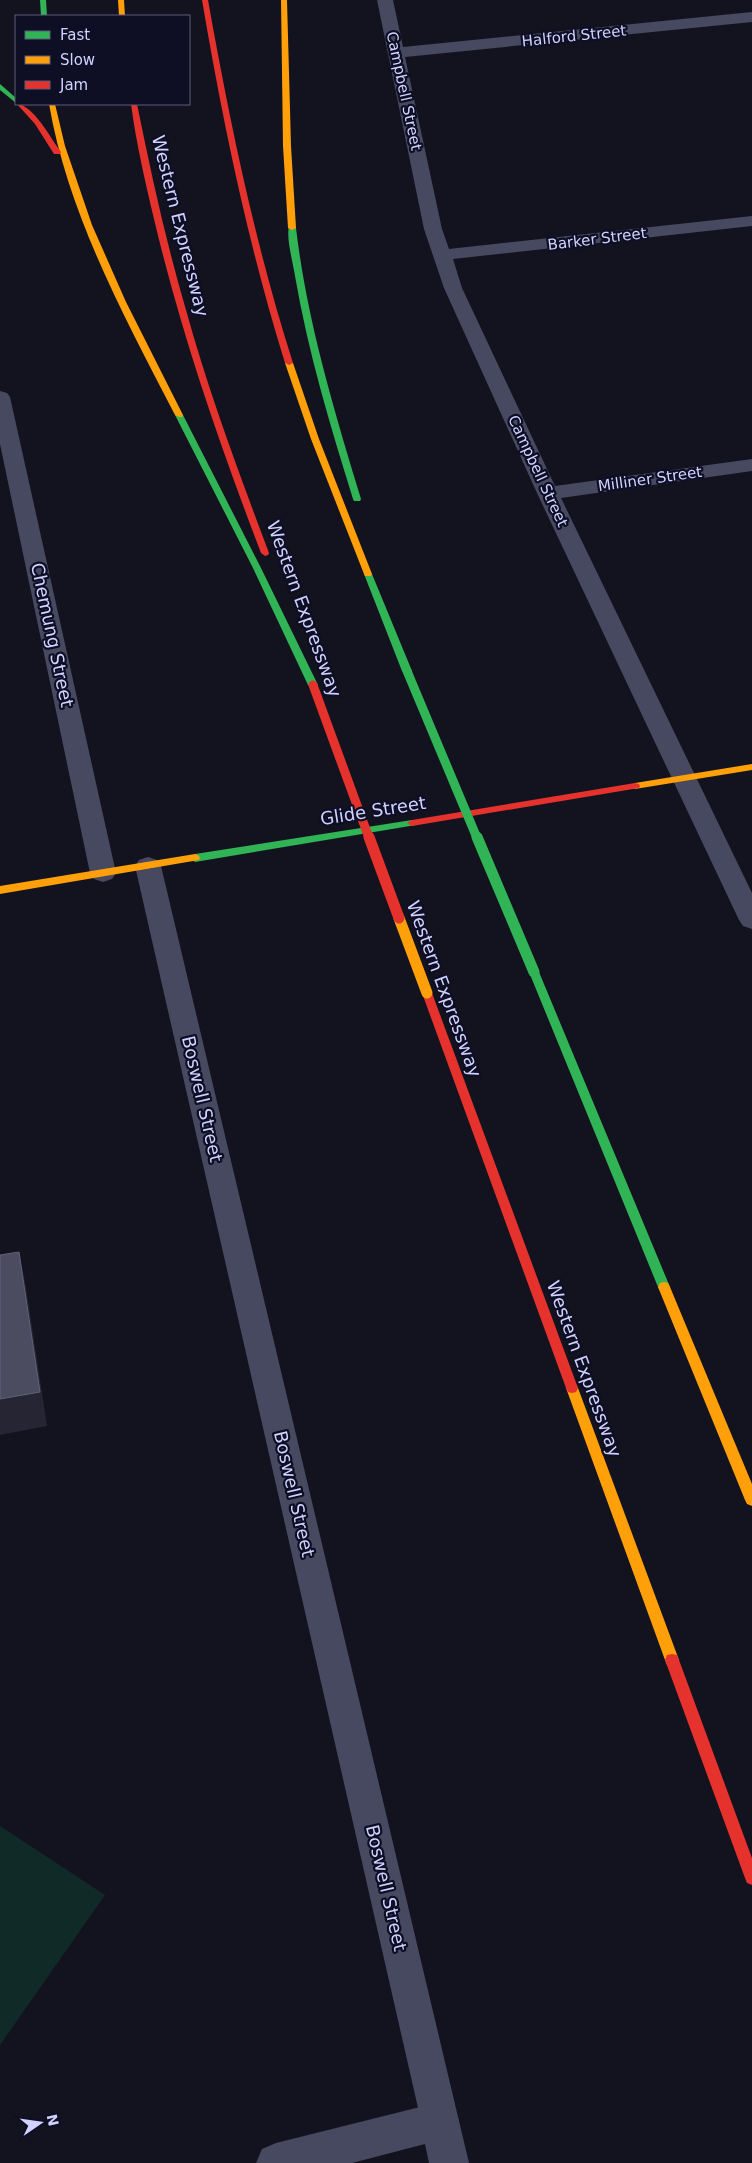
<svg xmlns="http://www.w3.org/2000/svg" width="752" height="2163" font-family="'DejaVu Sans',sans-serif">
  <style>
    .green { fill: #102a28 }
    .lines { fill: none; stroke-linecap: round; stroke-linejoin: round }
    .lane { fill: #474960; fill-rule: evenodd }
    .street { fill: #474960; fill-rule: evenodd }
    .fast { fill: #30b455; fill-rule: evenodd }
    .slow { fill: #ff9f0a; fill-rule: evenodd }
    .jam { fill: #e5322d; fill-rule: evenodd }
    .fast-bridge-far1 { stroke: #30b455; stroke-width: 9 }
    .fast-bridge { stroke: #30b455; stroke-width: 11 }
    .slow-bridge { stroke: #ff9f0a; stroke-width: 11 }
    .jam-bridge-far1 { stroke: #e5322d; stroke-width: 9 }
    .jam-bridge { stroke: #e5322d; stroke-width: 11 }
    .shaded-wall { fill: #252533 }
    .building { fill: #4c4c61; stroke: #61617a }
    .labels { text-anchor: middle; stroke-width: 4.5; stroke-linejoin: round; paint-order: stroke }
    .far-street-label { font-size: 15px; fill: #d1d2ff; stroke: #0e0e24 }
    .street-label { font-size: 18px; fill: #d1d2ff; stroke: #0e0e24 }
  </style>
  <rect width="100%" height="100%" fill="#13131f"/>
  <path class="green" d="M0 1826 105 1895 0 2045Z"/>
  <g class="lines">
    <path class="lane" d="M440 2102 454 2107 459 2121 469 2163H429L425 2144 352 2163H256L262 2149 276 2143Z"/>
    <path class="street" d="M377 0H393L403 47 752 12V22L405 57 442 229 449 249 752 216V226L453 259 462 288 555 486 752 459V471L561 498 752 893V929L743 926 739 920 537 493 444 288 424 229Z
      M0 391 7 393 10 397 116 873 112 879 103 882 94 879 90 873 0 444Z
      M148 857 157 860 161 866 459 2121 454 2135 440 2140 426 2135 421 2121 135 866 139 860Z"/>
    <path class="fast" d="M40 0H46L47 16H41Z
      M0 84 16 98V103L0 90Z
      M289 226 296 228C307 321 334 410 361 499L360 501H354L353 499C330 425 308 352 295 276 293 263 286 238 289 226Z
      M176 413H179L183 415 261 568 318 685 316 687H310L308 685 253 568 175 415Z
      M368 571 372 574 412 671 410 673H404L402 671 364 574Z
      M412 820 417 823 416 825 195 862 190 858 195 854Z
      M534 968 539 972 670 1287 668 1291 664 1292 660 1291 658 1287 529 972Z"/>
    <path class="slow" d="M118 0H124L125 16H119Z
      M281 0H287L291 146 296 228 292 230 288 228 283 146Z
      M49 104H55L65 146 92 225 126 302 183 415 182 417H179L175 415C124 316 68 214 49 104Z
      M286 361 293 363 319 439 372 574 371 576H365L364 574 311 439 285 363Z
      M752 764V770L635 789 630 786 635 783Z
      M195 854 199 856 200 858 199 860 0 894V886Z
      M664 1282 668 1283 670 1287 752 1484V1506L747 1504 745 1500 658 1287 660 1283Z
      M572 1383 576 1384 578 1388 679 1660 677 1665 672 1666 667 1665 665 1660 566 1388 568 1384Z"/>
    <path class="jam" d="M202 0H208C230 123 255 244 293 363L289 365 285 363C248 244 223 123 202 0Z
      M16 103C35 107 49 136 61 152L60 154H54L35 124Z
      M131 104H137C151 173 166 242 186 310 209 393 239 473 269 553L268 555 265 556 261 553C219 443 181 333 154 219 145 181 136 142 131 104Z
      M635 783 639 784 640 786 639 788 412 826 407 823 412 820Z
      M427 989 432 993 578 1388 576 1392 572 1393 568 1392 566 1388 422 993Z
      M672 1654 677 1655 679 1660 752 1858V1885L747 1883 745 1878 665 1660 667 1655Z"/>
    <path class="fast-bridge-far1" d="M407 671 477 838"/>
    <path class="fast-bridge" d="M477 837 534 972"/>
    <path class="slow-bridge" d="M399 918 427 993"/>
    <path class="jam-bridge-far1" d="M313 685 369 838"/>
    <path class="jam-bridge" d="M369 837 399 918"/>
  </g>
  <path class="shaded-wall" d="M19 1252 26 1287 47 1426 0 1435V1399Z"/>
  <path class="building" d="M19 1252 40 1392 0 1399V1255Z"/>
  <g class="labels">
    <g class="far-street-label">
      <text transform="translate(574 36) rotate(-6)" y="5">Halford Street</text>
      <text transform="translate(404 91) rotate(78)" y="5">Campbell Street</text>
      <text transform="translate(597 239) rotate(-7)" y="5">Barker Street</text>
      <text transform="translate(538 471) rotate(65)" y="5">Campbell Street</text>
      <text transform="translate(650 479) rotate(-8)" y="5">Milliner Street</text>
    </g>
    <g class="street-label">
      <text transform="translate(180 226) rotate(76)" y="6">Western Expressway</text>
      <text transform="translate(304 609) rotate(70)" y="6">Western Expressway</text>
      <text transform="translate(52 635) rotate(78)" y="6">Chemung Street</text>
      <text transform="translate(373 811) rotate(-9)" y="6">Glide Street</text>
      <text transform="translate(444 989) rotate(70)" y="6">Western Expressway</text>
      <text transform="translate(202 1099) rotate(77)" y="6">Boswell Street</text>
      <text transform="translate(584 1369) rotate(70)" y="6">Western Expressway</text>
      <text transform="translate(294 1494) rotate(77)" y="6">Boswell Street</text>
      <text transform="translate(386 1888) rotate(77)" y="6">Boswell Street</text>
    </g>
  </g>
  <rect x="15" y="15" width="175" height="90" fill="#0e0e24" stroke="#5c5c7c"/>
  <rect x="25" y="31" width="25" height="8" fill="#30b455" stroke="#5c5c7c"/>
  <text x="60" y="40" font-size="15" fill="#d1d2ff">Fast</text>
  <rect x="25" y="56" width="25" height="8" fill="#ff9f0a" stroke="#5c5c7c"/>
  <text x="60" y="65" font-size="15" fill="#d1d2ff">Slow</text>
  <rect x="25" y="81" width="25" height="8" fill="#e5322d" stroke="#5c5c7c"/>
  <text x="60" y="90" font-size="15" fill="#d1d2ff">Jam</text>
  <g transform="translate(40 2123) rotate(77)" stroke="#0e0e24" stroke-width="4" paint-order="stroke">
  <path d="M0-4L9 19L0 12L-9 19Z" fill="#d1d2ff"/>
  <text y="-8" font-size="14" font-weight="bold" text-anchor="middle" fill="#d1d2ff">N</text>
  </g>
</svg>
